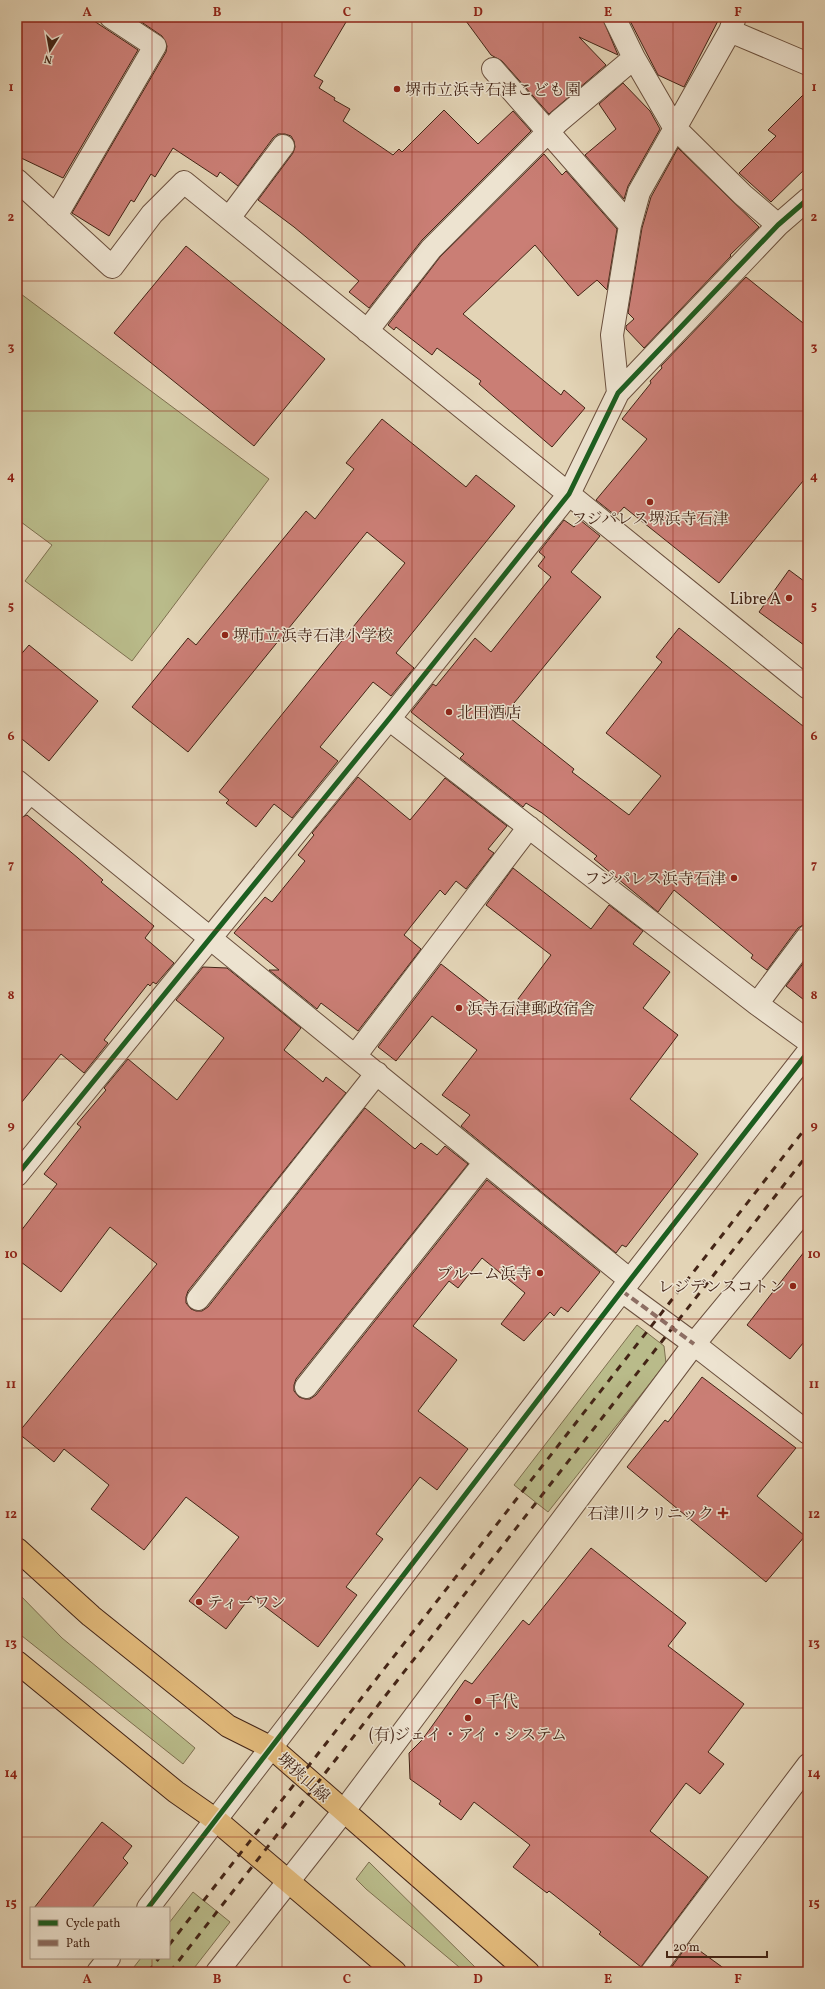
<svg xmlns="http://www.w3.org/2000/svg" width="825" height="1989" font-family="Vollkorn,'Noto Serif JP',serif">
  <style>
    .green { fill: #b9bb8a; stroke: #7e7050 }
    .building { fill: #ca7e75; stroke: #432416 }
    .lines { fill: none; stroke-linecap: round; stroke-linejoin: round }
    .minor-casing { stroke: #6b503e; stroke-width: 24 }
    .major-casing { stroke: #432416; stroke-width: 24 }
    .minor { stroke: #ede3d0; stroke-width: 22 }
    .major { stroke: #e2ba7b; stroke-width: 22 }
    .rail { stroke: #432416; stroke-width: 3; stroke-dasharray: 7 7; stroke-linecap: butt }
    .quiet { stroke: #8d6e63; stroke-width: 4; stroke-dasharray: 8 4; stroke-linecap: butt }
    .cycleway-casing { stroke: #ede3d0; stroke-width: 8 }
    .cycleway { stroke: #1b5e20; stroke-width: 5 }
    .grid { fill: none; stroke: #8f2418; stroke-width: 1; stroke-opacity: 0.55 }
    .poi-dot { fill: #8f2418; stroke: #ede3d0; stroke-width: 1.5 }
    .labels { text-anchor: middle; stroke-width: 3; stroke-linejoin: round; paint-order: stroke }
    .poi-label { font-size: 16px; fill: #432416; stroke: #ede3d0; text-anchor: start }
    .street-label { font-size: 16px; fill: #432416; stroke: #ede3d0 }
    .neatline { fill: none; stroke: #8f2418; stroke-width: 1.5 }
    .grid-label { font-size: 13px; text-anchor: middle; font-weight: bold; fill: #8f2418 }
  </style>
  <rect width="100%" height="100%" fill="#e3d4b6"/>
  <filter id="stains"><feTurbulence type="fractalNoise" baseFrequency=".005" numOctaves="4"/><feColorMatrix values="0 0 0 0 .2 0 0 0 0 .09 0 0 0 0 .02 0 0 0 .5 -.17"/></filter>
  <radialGradient id="worn" r=".72"><stop offset=".6" stop-color="#630" stop-opacity="0"/><stop offset="1" stop-color="#630" stop-opacity=".3"/></radialGradient>
  <path class="green" d="M21 294 269 479 132 661 25 581 52 545 17 519V299Z
    M637 1325 664 1346 666 1363 548 1512 514 1485Z
    M17 1592 62 1638 195 1748 183 1764 17 1632Z
    M369 1862 480 1972H465L366 1889 356 1879Z
    M193 1892 230 1922 191 1972H130L141 1958H169V1923Z"/>
  <path class="building" d="M17 17H88L138 50 63 178 17 156Z
    M134 17H349L314 76 323 81 319 88 335 98 334 100 350 109 343 121 393 155 399 149 402 152 444 110 478 144 513 111 531 131 422 240 369 308 349 292 359 281 294 227 258 200 293 153 295 147 294 141 291 136 285 134H278L273 138 238 186 220 172 217 177 173 148 155 177 151 174 134 202 131 200 109 236 72 213 166 52 167 46 162 36Z
    M463 17H602L618 55 579 37 606 65 549 114 502 61 491 55Z
    M628 17H720L684 87 658 75Z
    M623 83 650 111 660 129 628 186 624 199 585 155 616 129 599 104Z
    M808 90V166L771 202 739 173 776 136 768 130Z
    M678 148 759 227 730 255 731 256 644 348 626 329V326L634 319 628 313 642 228 651 197Z
    M544 154 562 175 566 171 617 229 607 290 597 280 578 296 535 245 463 314 561 395 564 390 585 408 552 447 479 384 481 381 437 348 432 355 396 327 394 330 388 325 440 257Z
    M186 246 325 359 254 446 114 333Z
    M746 277 808 327V475L719 583 624 507 616 516 596 500 647 439 622 419 651 383 650 381 662 368 661 366Z
    M382 419 466 487 476 475 515 506 396 653 414 668 391 696 373 682 320 747 338 761 292 818 274 804 256 827 226 803 229 800 219 792 405 563 367 532 188 752 132 707 188 638 196 645 306 511 315 519 354 469 346 463Z
    M564 520 574 527 580 520 600 536 571 572 601 597 505 714 574 769 572 772 629 815 661 776 606 733 662 662 656 657 679 628 808 730V924L803 925 798 928 767 970 751 958 753 955 674 890 658 912 594 859 597 856 542 813 526 803 523 807 460 758 464 754 411 712 433 684 436 686 475 638 491 652 551 577 538 566 545 557 539 552Z
    M789 570 808 584V648L759 612Z
    M29 645 98 701 49 761 17 735V659Z
    M358 777 410 820 445 778 507 826 488 849 494 853 466 889 456 881 445 895 440 890 404 935 421 949 358 1031 321 1003 317 1009 269 970H279L234 933 265 897 272 902 305 861 298 855 314 835 312 833Z
    M27 815 78 858 103 880 101 882 154 926 145 938 174 963 156 984 153 982 150 986 148 984 104 1040 108 1043 84 1073 61 1054 17 1108V819Z
    M513 868 591 929 609 905 643 931 633 944 670 972 643 1008 678 1035 630 1099 698 1154 626 1247 622 1245 616 1253 461 1126 470 1115 442 1095 477 1050 432 1016 396 1061 378 1047 441 964 506 1015 551 955 486 905Z
    M808 957V1003L786 986Z
    M203 967 227 968 301 1028 284 1050 323 1082 326 1077 346 1093 188 1291 186 1297V1303L191 1309 196 1311H202L208 1307 365 1108 415 1149 421 1143 437 1155 445 1146 468 1164 296 1379 294 1385V1391L299 1397 305 1399H310L316 1395 487 1180 600 1272 568 1312 561 1307 554 1316 550 1312 524 1341 501 1324 525 1293 482 1258 458 1288 449 1281 413 1326 457 1360 418 1411 468 1449 437 1490 420 1477 376 1534 383 1539 346 1587 357 1595 318 1647 251 1596 226 1629 189 1601 239 1537 186 1497 144 1550 91 1509 109 1485 64 1449 54 1462 18 1433 157 1264 110 1227 61 1292 17 1259V1236L57 1184 44 1174 81 1127 77 1124 106 1090 104 1088 128 1059 177 1100 224 1038 176 1000Z
    M808 1247V1337L790 1359 747 1325Z
    M702 1377 796 1448 757 1496 805 1536 766 1582 627 1467 665 1420 668 1422Z
    M591 1548 686 1623 668 1646 744 1704 708 1752 724 1764 700 1794 686 1783 650 1831 708 1877 641 1967 599 1934 601 1932 549 1891 547 1893 513 1867 530 1845 474 1802 461 1820 439 1804 441 1801 410 1779 409 1753 422 1740 465 1680 472 1684 523 1620 529 1625Z
    M102 1822 132 1846 123 1858 128 1863 92 1908H34Z
    M689 1943 729 1972H668Z"/>
  <g class="lines">
    <g class="minor-casing">
      <path id="minor" d="M614 17 634 58 674 127 743 195 778 225
        M730 31 808 64
        M493 69 630 225
        M17 180 112 267 152 214 184 182 808 688
        M56 216 155 46 111 17
        M229 218 283 146
        M367 331 431 249 559 121 634 58
        M618 393 612 335 630 225 639 192 730 31 735 17
        M389 719 757 1004 808 1041
        M17 781 630 1280
        M17 807 30 792
        M757 1004 808 936
        M355 1056 529 827
        M17 1175 389 719 569 494 618 393 778 225 808 199
        M622 1291 694 1344 808 1433
        M198 1299 377 1073
        M306 1387 485 1162
        M148 1908 630 1280 808 1052
        M98 1972 109 1958
        M217 1972 343 1812 694 1344 808 1206
        M652 1972 808 1765"/>
    </g>
    <g class="major-casing">
      <path id="major" d="M17 1549 91 1616 228 1726 272 1748 528 1972
        M17 1662 176 1792 216 1820 395 1972"/>
    </g>
    <use href="#minor" class="minor"/>
    <use href="#major" class="major"/>
    <path class="rail" d="M169 1945 808 1125
      M148 1972 159 1958
      M170 1972 808 1154"/>
    <path class="quiet" d="M622 1291 694 1344"/>
    <g class="cycleway-casing">
      <path id="cycleway" d="M17 1175 389 719 569 494 618 393 778 225 808 199
        M148 1908 630 1280 808 1052"/>
    </g>
    <use href="#cycleway" class="cycleway"/>
  </g>
  <path class="grid" d="M152 17V1908M282 17V1972M412 17V1972M543 17V1972M673 17V1972M17 152H808M17 281H808M17 411H808M17 541H808M17 670H808M17 800H808M17 930H808M17 1059H808M17 1189H808M17 1319H808M17 1448H808M17 1578H808M17 1708H808M17 1837H808M152 1958V1972"/>
  <g class="poi-dot">
    <circle cx="397" cy="89" r="4"/>
    <circle cx="650" cy="502" r="4"/>
    <circle cx="789" cy="598" r="4"/>
    <circle cx="225" cy="635" r="4"/>
    <circle cx="449" cy="712" r="4"/>
    <circle cx="734" cy="878" r="4"/>
    <circle cx="459" cy="1008" r="4"/>
    <circle cx="540" cy="1273" r="4"/>
    <circle cx="793" cy="1286" r="4"/>
    <path d="M721 1507h4v4h4v4h-4v4h-4v-4h-4v-4h4z"/>
    <circle cx="199" cy="1602" r="4"/>
    <circle cx="478" cy="1701" r="4"/>
    <circle cx="468" cy="1718" r="4"/>
  </g>
  <g class="labels">
    <g class="poi-label">
      <text x="405" y="95">堺市立浜寺石津こども園</text>
      <text x="650" y="524" text-anchor="middle">フジパレス堺浜寺石津</text>
      <text x="781" y="604" text-anchor="end">Libre A</text>
      <text x="233" y="641">堺市立浜寺石津小学校</text>
      <text x="457" y="718">北田酒店</text>
      <text x="726" y="884" text-anchor="end">フジパレス浜寺石津</text>
      <text x="467" y="1014">浜寺石津郵政宿舎</text>
      <text x="532" y="1279" text-anchor="end">ブルーム浜寺</text>
      <text x="785" y="1292" text-anchor="end">レジデンスコトン</text>
      <text x="714" y="1519" text-anchor="end">石津川クリニック</text>
      <text x="207" y="1608">ティーワン</text>
      <text x="486" y="1707">千代</text>
      <text x="468" y="1740" text-anchor="middle">(有)ジェイ・アイ・システム</text>
    </g>
    <g class="street-label">
      <text transform="translate(304 1777) rotate(42)" y="6">堺狭山線</text>
    </g>
  </g>
  <rect width="825" height="1989" fill="none" stroke="#e3d4b6" stroke-width="44"/>
  <rect x="30" y="1907" width="140" height="52" fill="#ede3d0" stroke="#a99786"/>
  <rect x="38" y="1920" width="20" height="6" fill="#1b5e20" stroke="#a99786"/>
  <text x="66" y="1927" font-size="12" fill="#432416">Cycle path</text>
  <rect x="38" y="1940" width="20" height="6" fill="#8d6e63" stroke="#a99786"/>
  <text x="66" y="1947" font-size="12" fill="#432416">Path</text>
  <g transform="translate(50 50) rotate(191)" stroke="#ede3d0" stroke-width="3" paint-order="stroke">
  <path d="M0-3L7 15L0 10L-7 15Z" fill="#432416"/>
  <text y="-6" font-size="11" font-weight="bold" text-anchor="middle" fill="#432416">N</text>
  </g>
  <path d="M667 1951v6h100v-6" fill="none" stroke="#432416" stroke-width="2"/>
  <text x="673" y="1951" font-size="12" fill="#432416" stroke="#ede3d0" stroke-width="3" paint-order="stroke">20 m</text>
  <rect x="22" y="22" width="781" height="1945" class="neatline"/>
  <g class="grid-label">
    <text x="87" y="16">A</text>
    <text x="217" y="16">B</text>
    <text x="347" y="16">C</text>
    <text x="478" y="16">D</text>
    <text x="608" y="16">E</text>
    <text x="738" y="16">F</text>
    <text x="11" y="91">1</text>
    <text x="814" y="91">1</text>
    <text x="11" y="221">2</text>
    <text x="814" y="221">2</text>
    <text x="11" y="351">3</text>
    <text x="814" y="351">3</text>
    <text x="11" y="480">4</text>
    <text x="814" y="480">4</text>
    <text x="11" y="610">5</text>
    <text x="814" y="610">5</text>
    <text x="11" y="740">6</text>
    <text x="814" y="740">6</text>
    <text x="11" y="869">7</text>
    <text x="814" y="869">7</text>
    <text x="11" y="999">8</text>
    <text x="814" y="999">8</text>
    <text x="11" y="1129">9</text>
    <text x="814" y="1129">9</text>
    <text x="11" y="1258">10</text>
    <text x="814" y="1258">10</text>
    <text x="11" y="1388">11</text>
    <text x="814" y="1388">11</text>
    <text x="11" y="1518">12</text>
    <text x="814" y="1518">12</text>
    <text x="11" y="1647">13</text>
    <text x="814" y="1647">13</text>
    <text x="11" y="1777">14</text>
    <text x="814" y="1777">14</text>
    <text x="11" y="1907">15</text>
    <text x="814" y="1907">15</text>
    <text x="87" y="1983">A</text>
    <text x="217" y="1983">B</text>
    <text x="347" y="1983">C</text>
    <text x="478" y="1983">D</text>
    <text x="608" y="1983">E</text>
    <text x="738" y="1983">F</text>
  </g>
  <rect width="100%" height="100%" filter="url(#stains)"/>
  <rect width="100%" height="100%" fill="url(#worn)"/>
</svg>
